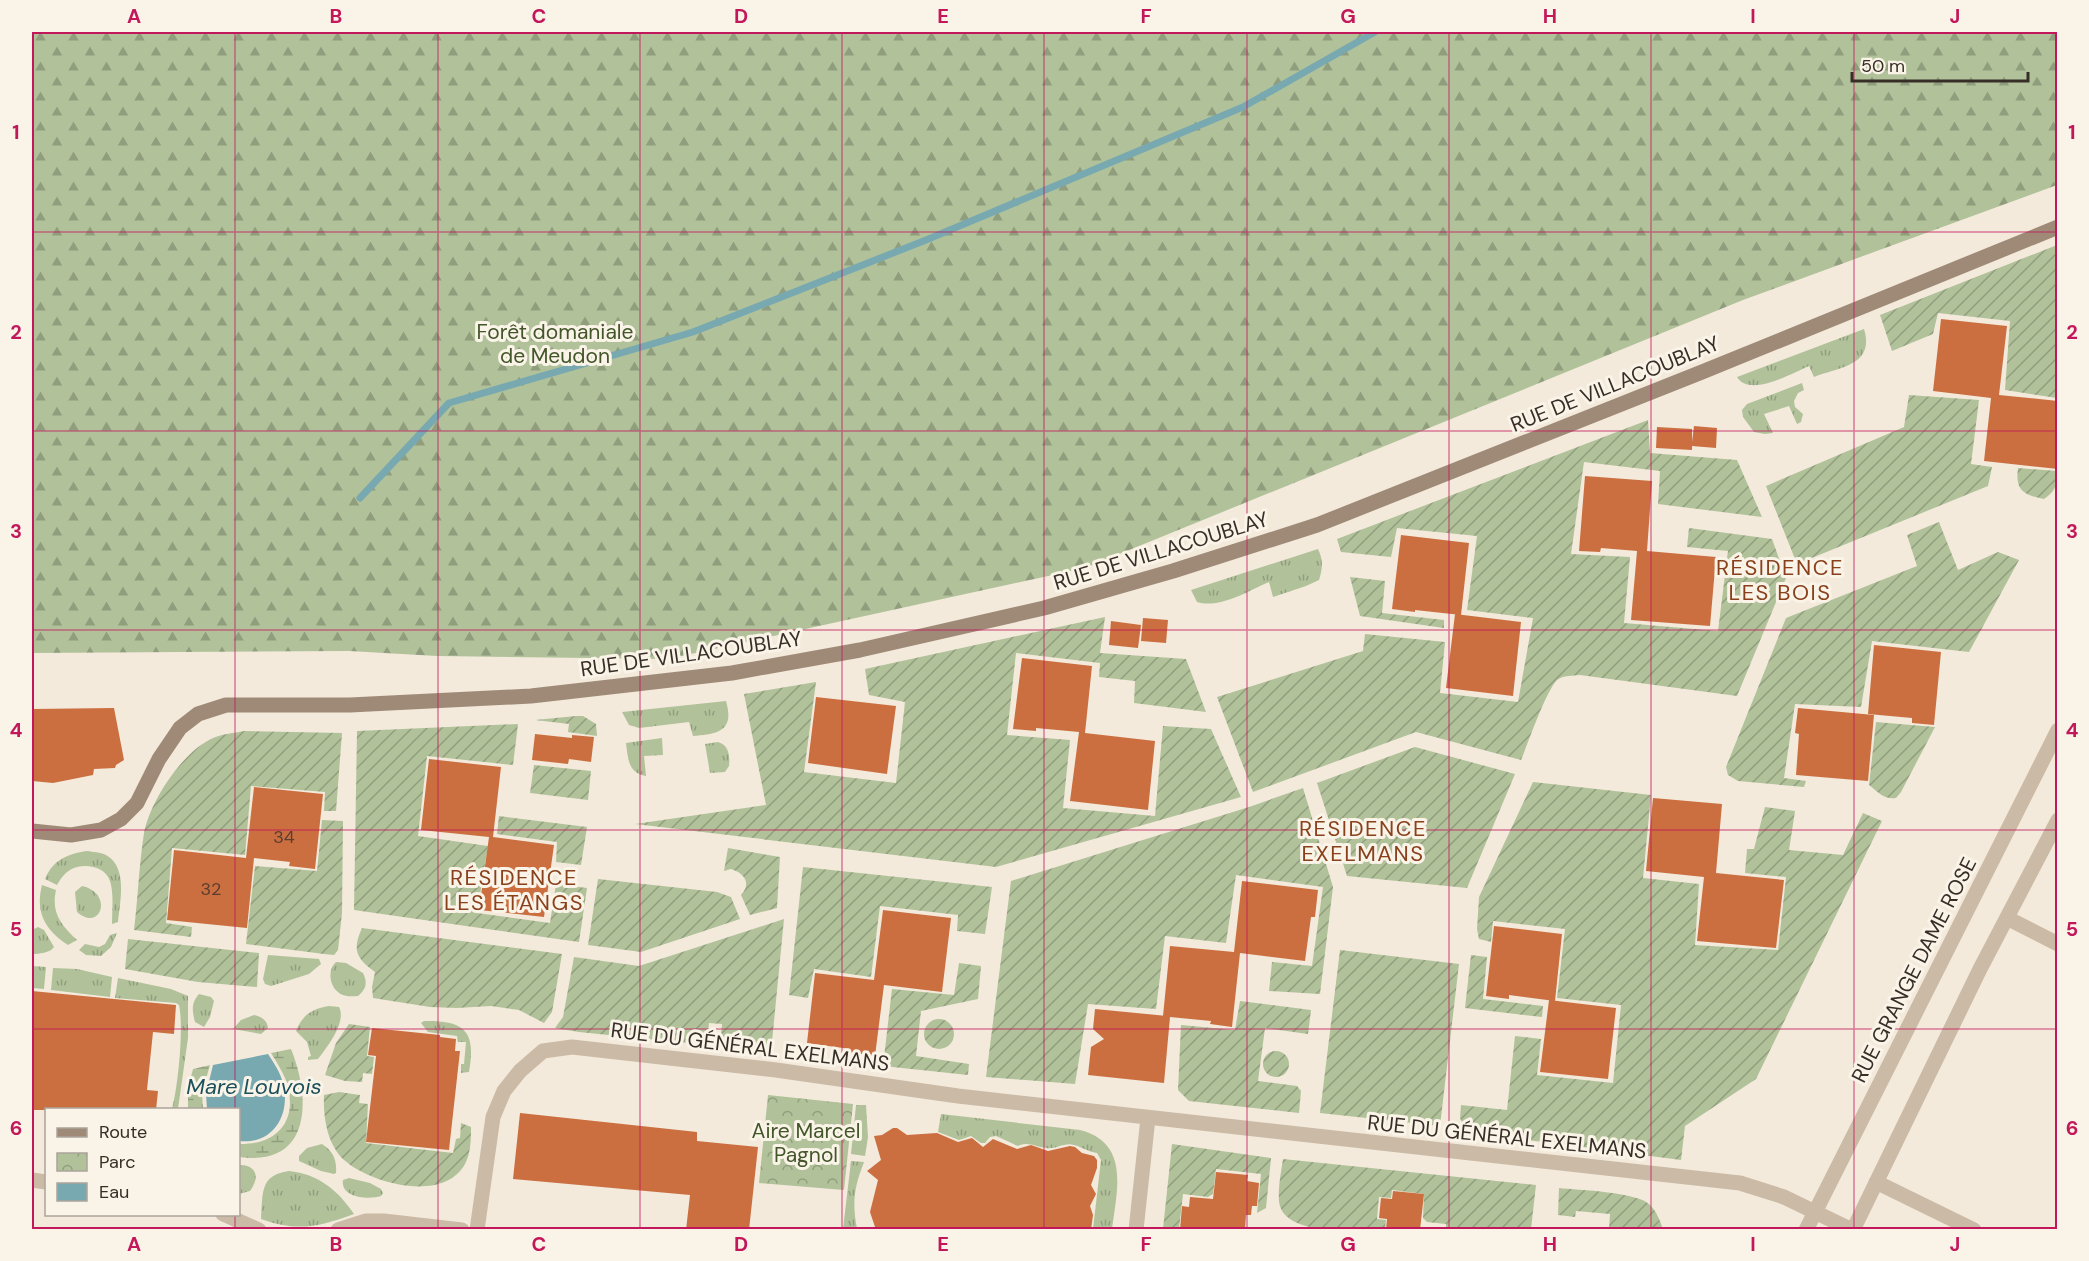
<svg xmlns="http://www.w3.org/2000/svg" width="2089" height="1261" font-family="'DM Sans',sans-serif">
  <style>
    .grass { fill: url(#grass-tufts) }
    .forest { fill: url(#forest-firs) }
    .wetland { fill: url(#wetland-marsh) }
    .park { fill: url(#park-crowns) }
    .garden { fill: url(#garden-furrows) }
    .water { fill: #78a9b1 }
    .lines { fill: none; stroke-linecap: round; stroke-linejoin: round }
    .stream { stroke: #78a9b1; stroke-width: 7 }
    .building { fill: #cb6f41 }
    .street { stroke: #cbbba6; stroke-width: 15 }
    .secondary { stroke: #9f8a77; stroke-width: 15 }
    .grid { fill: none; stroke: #c2185b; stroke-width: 1.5; stroke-opacity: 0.55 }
    .labels { text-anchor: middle; stroke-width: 6; stroke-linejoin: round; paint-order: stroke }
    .number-label { font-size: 18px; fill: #5c3e2e }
    .park-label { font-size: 21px; fill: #42562a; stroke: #faf3e7 }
    .street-label { font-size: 21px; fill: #372e27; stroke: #faf3e7 }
    .neighbourhood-label { font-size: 22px; letter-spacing: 1.5px; fill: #89411d; stroke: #faf3e7 }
    .water-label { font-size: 22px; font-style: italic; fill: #1b505a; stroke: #faf3e7 }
    .neatline { fill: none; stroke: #c2185b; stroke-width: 2 }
    .grid-label { font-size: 20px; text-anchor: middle; font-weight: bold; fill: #c2185b }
  </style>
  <defs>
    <pattern id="grass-tufts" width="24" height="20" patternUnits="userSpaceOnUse" patternTransform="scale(1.5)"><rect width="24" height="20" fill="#b1c29a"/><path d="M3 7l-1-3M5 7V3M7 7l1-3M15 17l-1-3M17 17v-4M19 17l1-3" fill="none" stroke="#919e7e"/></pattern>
    <pattern id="forest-firs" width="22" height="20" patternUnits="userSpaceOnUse" patternTransform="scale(1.5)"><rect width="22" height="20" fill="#b1c29a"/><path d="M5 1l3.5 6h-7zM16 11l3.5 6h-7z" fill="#919e7e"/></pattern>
    <pattern id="wetland-marsh" width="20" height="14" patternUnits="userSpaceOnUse" patternTransform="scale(1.5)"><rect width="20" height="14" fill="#b1c29a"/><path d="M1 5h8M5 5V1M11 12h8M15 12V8" fill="none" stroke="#919e7e"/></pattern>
    <pattern id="park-crowns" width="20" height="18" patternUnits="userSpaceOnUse" patternTransform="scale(1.5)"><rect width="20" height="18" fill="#b1c29a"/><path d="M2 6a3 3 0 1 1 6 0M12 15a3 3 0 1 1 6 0" fill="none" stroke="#919e7e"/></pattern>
    <pattern id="garden-furrows" width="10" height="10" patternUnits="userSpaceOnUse" patternTransform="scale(1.5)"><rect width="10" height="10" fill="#b1c29a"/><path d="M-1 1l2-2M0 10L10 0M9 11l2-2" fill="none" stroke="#919e7e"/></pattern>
  </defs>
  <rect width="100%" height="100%" fill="#f3eadb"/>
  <path class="grass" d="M1864 329C1875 365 1841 367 1814 377L1809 366C1793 373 1749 398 1737 377Z
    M1802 383 1804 390 1798 393 1794 401 1795 407 1803 414 1801 422 1797 424 1789 406 1764 414 1773 433 1765 434 1754 432 1743 417 1742 410 1747 404Z
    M1318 549C1323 559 1323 568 1319 580L1306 586 1273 597 1269 582C1248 591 1220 609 1197 602L1191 590Z
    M726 701C735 732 717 734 693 736L689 722 639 728 629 725 622 712Z
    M662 738 663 755 644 756 646 776C628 773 628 759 626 743Z
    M718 742C729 745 730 756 729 766L725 772 710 773 705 744Z
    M87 851C93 852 100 852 106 855 128 867 120 901 118 922L112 924C112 910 114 894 110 881 106 867 86 863 74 868 66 871 61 878 57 885L45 879C53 860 67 854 87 851Z
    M42 885 56 890C51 913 61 925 77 940L68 945C45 930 35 912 42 885Z
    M82 886C114 893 101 933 77 912L75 892Z
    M38 927 44 930 54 947C50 953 39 954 32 954V930Z
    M117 933 111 947 101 956 86 955 79 950 85 944 99 947 105 944 110 935Z
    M268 955 319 959 321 964 309 974 271 986 265 984 263 979Z
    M336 962 346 963 363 973C368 983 366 989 358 996 353 996 348 997 343 995 330 990 326 971 336 962Z
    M32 966 46 967 44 989 32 988Z
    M53 968 77 969 112 977 110 997 51 990Z
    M118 978 171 989 188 996V1038L178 1109H172C178 1087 184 1028 179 1005L176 1003 115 998Z
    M199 994 211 997 214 1001 210 1017 204 1027 195 1022C192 1011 191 1003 199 994Z
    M329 1006 339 1007C347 1022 327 1047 318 1059L308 1060V1057L311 1056 307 1042 296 1031C303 1014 312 1009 329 1006Z
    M254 1015C262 1017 267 1020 268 1028L261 1034 233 1029 241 1020Z
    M424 1021C466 1020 476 1032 469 1072L461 1073V1064H464L466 1042H458L457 1036 428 1032 421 1023Z
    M856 1105H866L868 1137 865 1156 851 1154Z
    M941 1114 1080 1130C1130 1143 1117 1190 1112 1229H1093L1101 1160 1097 1153C1086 1151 1082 1147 1074 1145 1064 1142 1055 1150 1046 1148 1036 1147 1028 1141 1018 1146L996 1136 990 1137 985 1143H981L971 1136 959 1140 938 1132Z
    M322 1144C333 1151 337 1160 336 1173L334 1174 321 1171 299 1161V1156L307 1148Z
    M851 1161 864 1162C854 1188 852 1202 857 1229H843Z
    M239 1165C257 1165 260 1177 250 1191L239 1194Z
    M289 1171C318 1174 338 1190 354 1214 319 1227 297 1232 261 1219 263 1194 259 1175 289 1171Z
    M349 1178 370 1183 381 1189 383 1193 381 1196C369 1200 340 1198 343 1180Z"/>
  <path class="forest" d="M32 32H2057V185L1743 300 1085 568 668 659 437 656 349 651 32 653Z"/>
  <path class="wetland" d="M291 1049C311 1098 312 1167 239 1157V1144C280 1145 300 1117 285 1078 281 1069 276 1061 271 1053Z
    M210 1065 202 1093 203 1109H188V1088L193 1069Z"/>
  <path class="park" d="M768 1095 853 1104 844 1190 759 1183Z"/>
  <path class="garden" d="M2057 245V398L2005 390 2010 321 1938 313 1933 334 1892 351 1880 315Z
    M1909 395 1979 400 1971 464 1992 467 1988 486 1797 564 1766 486 1904 427Z
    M1648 420 1650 453 1737 460 1762 517 1658 504 1660 471 1584 462 1571 554 1630 557 1624 623 1718 631 1728 551 1687 547 1689 528 1772 539 1786 578 1737 696 1580 675C1573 676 1563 675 1557 680 1546 691 1528 743 1521 760L1416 732 1253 792 1217 697 1363 651 1365 634 1445 642 1440 693 1518 702 1533 618 1467 610 1477 536 1397 528 1391 557 1341 552 1337 539Z
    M2018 468 2057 471C2058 485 2055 491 2044 499 2023 495 2015 490 2018 468Z
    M1939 522 1958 570 1998 552 2019 560 1969 652 1872 641 1861 707 1795 704 1784 778 1806 781 1804 787 1738 781 1728 775 1726 767 1786 618 1917 566 1907 535Z
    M1350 577 1385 581 1382 613 1444 620V628L1360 616Z
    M1105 617 1100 653 1186 659 1206 712 1134 703 1135 681 1099 677 1100 663 1016 653 1007 735 1070 740 1063 808 1155 816 1163 726 1211 729 1241 797 996 867 635 824 766 805 744 694 816 682 804 772 896 783 905 702 869 695 865 669Z
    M576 716H583L596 724 597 736 568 732 569 724 535 720Z
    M1876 722 1935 727 1901 792 1896 798C1884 800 1878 792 1869 785Z
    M518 724 513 765 427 756 418 836 488 846 477 913 550 923 556 884 587 888 579 942 354 910 357 731Z
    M244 731 342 733 336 811H324L325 792 251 786 245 855 172 848 166 923 192 927 191 937 134 930C138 898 139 865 144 833 150 801 183 751 213 738 222 734 234 733 244 731Z
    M1415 747 1515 774 1467 888 1347 876 1317 783Z
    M534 765 591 771 588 800 530 793Z
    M1533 782 1651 795 1643 878 1699 884 1695 945 1778 950 1786 877 1745 873 1747 849H1754L1765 807 1795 811 1789 850 1843 855 1863 813 1882 821 1756 1079 1685 1126 1681 1160 1475 1133 1464 1128 1460 1118 1461 1105 1507 1110 1515 1036 1541 1039 1537 1075 1613 1083 1621 1005 1557 998 1565 929 1493 921 1491 942 1479 939 1477 929 1479 897Z
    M1303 788 1333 887 1320 994 1269 991 1272 962 1312 966 1323 887 1236 875 1226 943 1165 936 1156 1009 1088 1004 1075 1084 986 1077 1011 881 1249 807Z
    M499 816 587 827 581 865 556 862 557 842 497 834Z
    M322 820 343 821 342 913 338 950 334 955 324 954 246 944 255 866 317 871Z
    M728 848 780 857 777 908 750 915 741 895C752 883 744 873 731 869L724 871Z
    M803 867 992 887 985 934 957 931 958 915 880 906 871 977 814 969 808 998 789 995Z
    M598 879 717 892 731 897 740 919 641 952 588 945Z
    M784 919 771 1052 720 1045 722 1024 709 1023 707 1045 579 1032 555 1028 563 1017 574 957 639 966Z
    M362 928 562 954 552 1012 544 1023 519 1010 491 1006 457 1008 430 1007 373 998 372 987 375 972C356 958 352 950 362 928Z
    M128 939 259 953 257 987 198 982 125 969Z
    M1340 950 1459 964 1440 1126 1320 1113Z
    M1471 955 1487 957 1483 999 1543 1006 1542 1017 1465 1008Z
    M959 963 981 966 978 999 921 1011 916 1056 969 1064 968 1075 883 1066 892 989 954 995Z
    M1240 1001 1311 1010 1308 1034 1265 1028 1258 1081 1297 1086 1301 1091 1299 1113 1189 1101 1178 1090 1181 1025 1235 1030Z
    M924 1034a15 15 0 1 1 30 0a15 15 0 1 1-30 0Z
    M349 1024 370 1027 367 1056 374 1057 372 1074 363 1073 362 1082 345 1081 325 1075 336 1043Z
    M1263 1064a13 13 0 1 1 26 0a13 13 0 1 1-26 0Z
    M339 1092 360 1095 359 1103 368 1104 366 1143 453 1153 456 1139 460 1138 461 1123 471 1127C471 1138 471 1153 465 1164 444 1203 371 1184 344 1160 327 1144 323 1117 324 1095Z
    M1172 1144 1271 1158 1266 1208 1257 1213 1261 1174 1216 1169 1213 1194 1208 1197 1183 1194 1179 1229H1163Z
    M1283 1159 1536 1185 1531 1229H1446V1224L1427 1222 1423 1218 1424 1194 1392 1190 1391 1198 1379 1197 1377 1219 1386 1220 1385 1229C1360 1230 1282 1238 1279 1201 1278 1188 1281 1172 1283 1159Z
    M1559 1188C1578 1190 1639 1192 1650 1205 1657 1212 1660 1221 1663 1229H1609L1610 1214 1576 1211 1575 1217 1558 1215Z"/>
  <path class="water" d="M268 1054C274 1063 280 1072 283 1083 291 1114 274 1145 239 1141L238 1110 207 1109 206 1094 213 1065Z"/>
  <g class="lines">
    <path class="stream" d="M360 498 449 403 693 332 926 240 1243 107 1375 32"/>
  </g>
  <path class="building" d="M1941 319 2007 326 1999 395 2058 401V469L1984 461 1991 398 1933 391Z
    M1694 426 1717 428 1716 448 1692 446V450L1656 448 1657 427 1692 429V442Z
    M1585 476 1652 481 1647 551 1716 557 1710 626 1631 620 1637 551 1601 548 1600 552 1579 551Z
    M1401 535 1469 543 1461 615 1415 610V612L1392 609Z
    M1455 614 1521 622 1513 696 1446 688Z
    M1143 618 1168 620 1166 643 1141 641Z
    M1111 621 1141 625 1138 648 1109 645Z
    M1874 645 1941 652 1934 725 1912 723V718L1868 714Z
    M1022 658 1092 666 1085 733 1155 741 1148 810 1070 801 1079 732 1036 728V731L1013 729Z
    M816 697 896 706 887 774 808 763Z
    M114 708 124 760 116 765 115 768 94 769 93 775 53 783 32 781V709Z
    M1798 708 1874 715 1868 781 1796 775 1799 734 1795 733Z
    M535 734 572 738V735L594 737 591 762 569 759 568 764 532 760Z
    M429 759 501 767 493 837 554 845 544 917 479 910 489 837 421 830Z
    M254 787 323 794 315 869 289 866 290 862 254 858 247 928 167 920 174 850 246 858Z
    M1653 798 1722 804 1716 873 1784 880 1776 948 1697 941 1704 877 1646 871Z
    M1242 881 1318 890 1315 917H1311L1305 961 1240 953 1232 1027 1210 1024 1211 1021 1170 1017 1164 1083 1088 1075 1091 1047 1104 1039 1093 1029 1095 1009 1167 1016H1163L1170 946 1234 952Z
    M883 910 951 918 942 992 884 985 875 1056 850 1052V1049L807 1043 815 973 874 980Z
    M1494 926 1562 934 1555 1001 1509 995V999L1486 996Z
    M32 991 176 1005 174 1034 153 1032 147 1090 158 1091 156 1110H32Z
    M1549 1000 1616 1008 1608 1079 1540 1072Z
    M372 1028 440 1035V1037L456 1039 455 1051H460L449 1150 366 1142 376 1056 368 1055Z
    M520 1113 697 1132V1141L758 1147 749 1230H686L690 1195 513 1179Z
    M893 1128H897L907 1135 937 1133 958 1142 972 1138 983 1147 993 1139 1017 1149 1031 1145 1048 1151 1070 1146 1075 1147 1082 1153 1094 1156 1097 1160V1168L1091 1185 1096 1194 1090 1206 1093 1215 1091 1230H876L870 1212 878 1180 867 1171 881 1160 874 1136 882 1135Z
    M1216 1172 1248 1175 1247 1181 1259 1183 1257 1206H1252L1251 1215H1246L1245 1230H1180L1182 1206 1189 1207 1190 1197 1213 1199Z
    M1393 1191 1424 1194 1420 1230H1386L1387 1219 1379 1218 1381 1198 1392 1199Z"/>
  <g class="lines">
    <path class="street" d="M2007 918 2058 944
      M32 1180 46 1182
      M1876 1182 1974 1230
      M223 1214 259 1230
      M338 1230 366 1221H384L462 1230
      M477 1230 493 1117 504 1091 520 1071 543 1051 572 1047 776 1070 958 1096 1740 1183 1784 1197 1852 1230
      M1136 1230 1148 1118
      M1806 1230 2058 730
      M1853 1230 1980 969 2058 820"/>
    <path class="secondary" d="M32 831 71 835 101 830 121 819 137 803 159 759 180 728 198 714 226 705H350L531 696 732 673 860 650 1044 608 1173 571 1317 525 1702 372 2058 227"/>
  </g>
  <path class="grid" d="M235 32V1110M438 32V1230M640 32V1230M842 32V1230M1044 32V1230M1247 32V1230M1449 32V1230M1651 32V1230M1854 32V1230M32 232H2058M32 431H2058M32 630H2058M32 830H2058M32 1029H2058M235 1214V1230"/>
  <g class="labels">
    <g class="number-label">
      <text x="284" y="843">34</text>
      <text x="211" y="895">32</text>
    </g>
    <g class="park-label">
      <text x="555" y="339">Forêt domaniale<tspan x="555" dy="24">de Meudon</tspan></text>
      <text x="806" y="1138">Aire Marcel<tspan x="806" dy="24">Pagnol</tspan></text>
    </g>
    <g class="street-label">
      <text transform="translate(1615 384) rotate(-22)" y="7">RUE DE VILLACOUBLAY</text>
      <text transform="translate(1161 551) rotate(-17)" y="7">RUE DE VILLACOUBLAY</text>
      <text transform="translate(691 654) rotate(-8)" y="7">RUE DE VILLACOUBLAY</text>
      <text transform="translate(1914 970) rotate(-63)" y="7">RUE GRANGE DAME ROSE</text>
      <text transform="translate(750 1047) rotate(7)" y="7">RUE DU GÉNÉRAL EXELMANS</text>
      <text transform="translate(1507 1137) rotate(6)" y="7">RUE DU GÉNÉRAL EXELMANS</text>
    </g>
    <g class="neighbourhood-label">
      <text x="1780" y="575">RÉSIDENCE<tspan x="1780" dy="25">LES BOIS</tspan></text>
      <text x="1363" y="836">RÉSIDENCE<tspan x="1363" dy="25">EXELMANS</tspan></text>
      <text x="514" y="885">RÉSIDENCE<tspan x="514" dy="25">LES ÉTANGS</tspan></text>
    </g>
    <g class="water-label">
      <text x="254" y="1094">Mare Louvois</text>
    </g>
  </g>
  <rect width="2089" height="1261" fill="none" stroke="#faf3e7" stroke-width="66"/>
  <rect x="45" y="1108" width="195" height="108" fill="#faf3e7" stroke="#aca49a" stroke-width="1.5"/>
  <rect x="57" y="1128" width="30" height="9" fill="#9f8a77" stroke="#aca49a" stroke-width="1.5"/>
  <text x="99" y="1138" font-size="18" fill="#372e27">Route</text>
  <rect x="57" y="1153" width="30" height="18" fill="url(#park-crowns)" stroke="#aca49a" stroke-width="1.5"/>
  <text x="99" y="1168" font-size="18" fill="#372e27">Parc</text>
  <rect x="57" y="1183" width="30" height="18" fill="#78a9b1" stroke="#aca49a" stroke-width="1.5"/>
  <text x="99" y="1198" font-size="18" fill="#372e27">Eau</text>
  <path d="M1852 72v9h176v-9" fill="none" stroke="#372e27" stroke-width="3"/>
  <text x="1861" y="72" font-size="18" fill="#372e27" stroke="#faf3e7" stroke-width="4.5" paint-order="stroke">50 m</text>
  <rect x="33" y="33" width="2023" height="1195" class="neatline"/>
  <g class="grid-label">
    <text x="134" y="23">A</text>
    <text x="336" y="23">B</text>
    <text x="539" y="23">C</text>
    <text x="741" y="23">D</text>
    <text x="943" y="23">E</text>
    <text x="1146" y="23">F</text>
    <text x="1348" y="23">G</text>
    <text x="1550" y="23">H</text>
    <text x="1753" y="23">I</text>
    <text x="1955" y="23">J</text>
    <text x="16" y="139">1</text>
    <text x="2072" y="139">1</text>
    <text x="16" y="339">2</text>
    <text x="2072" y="339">2</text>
    <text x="16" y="538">3</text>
    <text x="2072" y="538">3</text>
    <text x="16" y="737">4</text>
    <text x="2072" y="737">4</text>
    <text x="16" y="936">5</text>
    <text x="2072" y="936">5</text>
    <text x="16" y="1135">6</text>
    <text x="2072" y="1135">6</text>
    <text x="134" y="1251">A</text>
    <text x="336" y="1251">B</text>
    <text x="539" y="1251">C</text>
    <text x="741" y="1251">D</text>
    <text x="943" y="1251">E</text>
    <text x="1146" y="1251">F</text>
    <text x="1348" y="1251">G</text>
    <text x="1550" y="1251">H</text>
    <text x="1753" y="1251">I</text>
    <text x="1955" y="1251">J</text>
  </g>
</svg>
